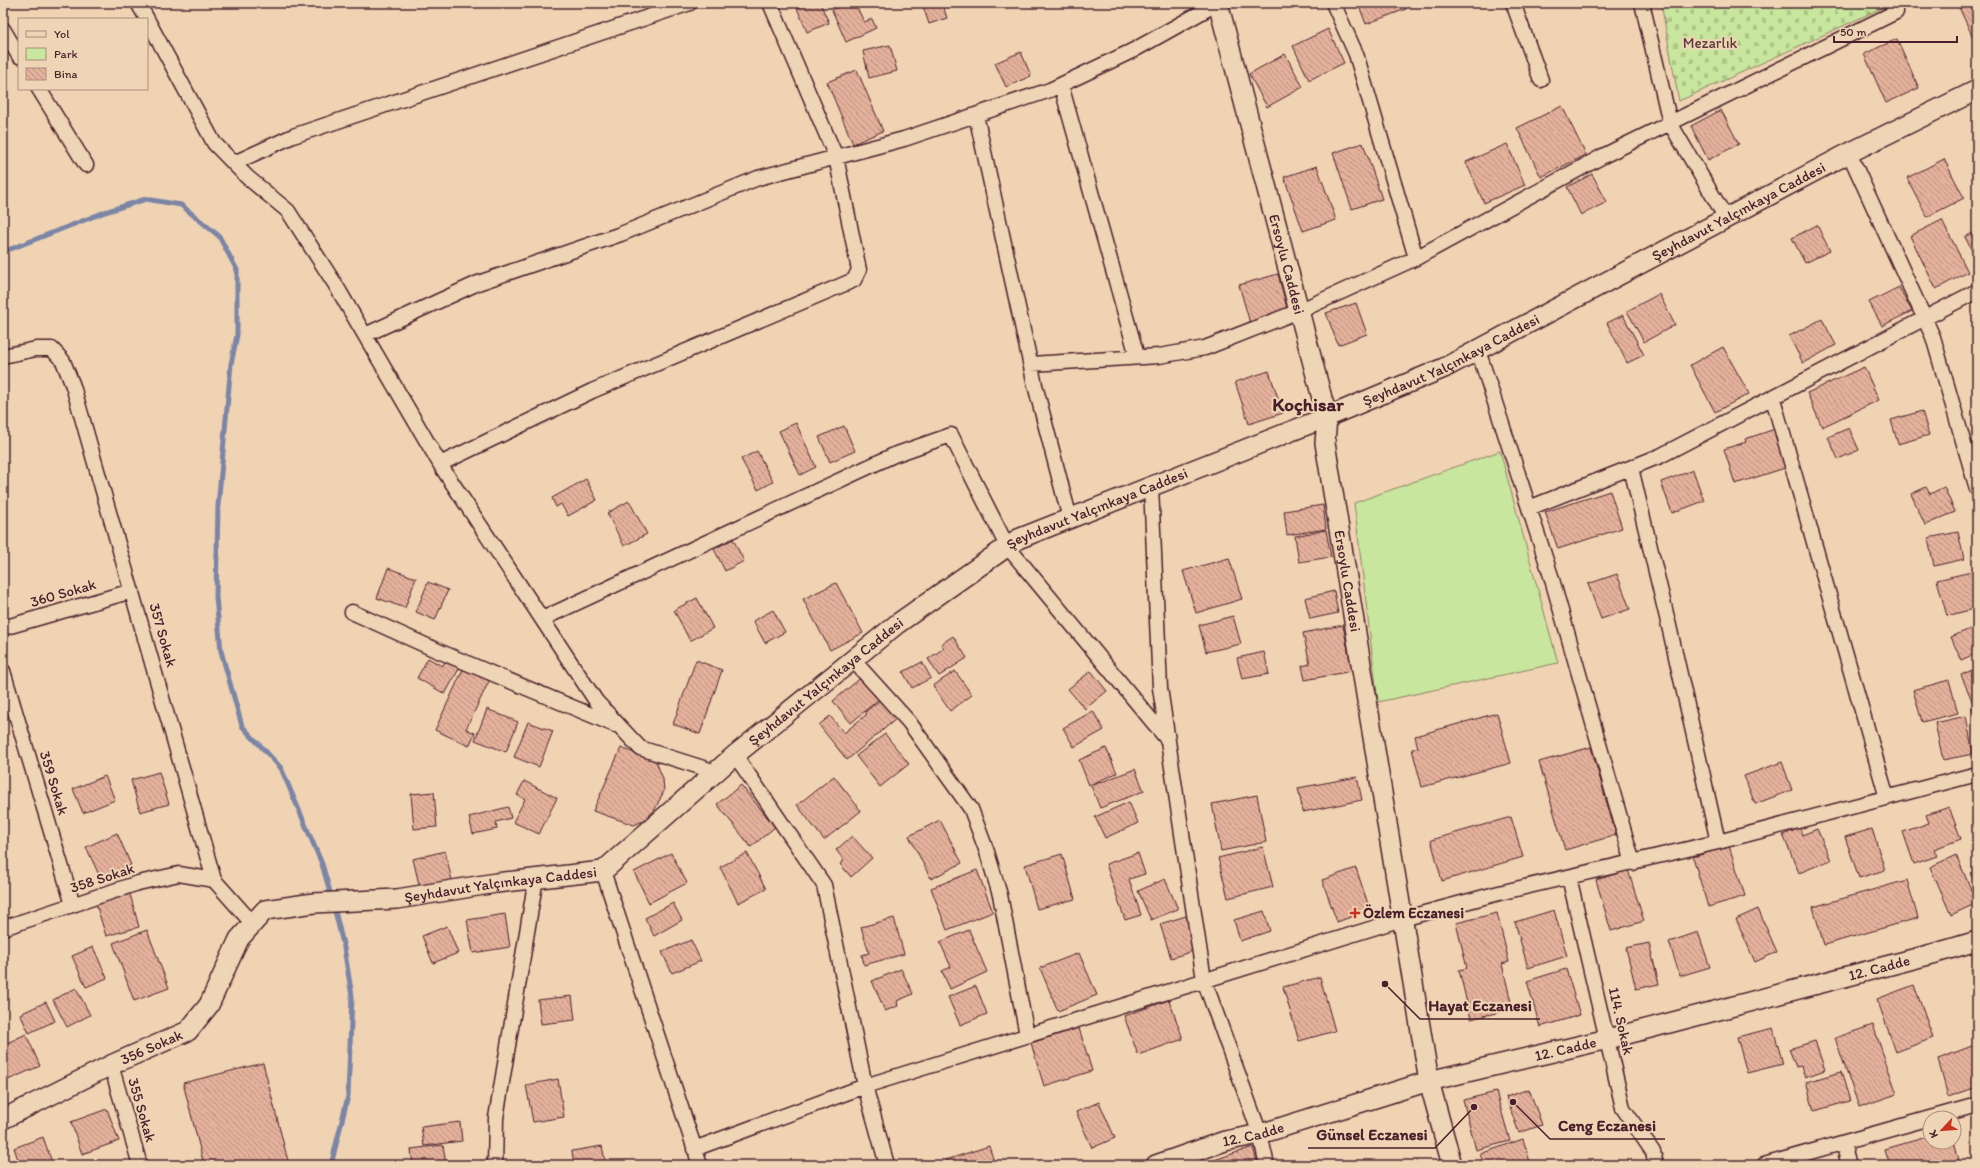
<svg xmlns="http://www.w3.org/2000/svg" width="1980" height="1168" font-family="Itim,sans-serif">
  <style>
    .green { fill: #c8e69d; stroke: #898264 }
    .cemetery { fill: url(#cemetery-stones); stroke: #898264 }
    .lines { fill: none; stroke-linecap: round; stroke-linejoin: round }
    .stream { stroke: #7b85a5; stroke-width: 5 }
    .building { fill: url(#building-back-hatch); stroke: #4a1f2b }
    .street-casing { stroke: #4a1f2b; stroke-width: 17 }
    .secondary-casing { stroke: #4a1f2b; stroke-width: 22 }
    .street { stroke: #edd5b5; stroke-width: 14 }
    .secondary { stroke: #edd5b5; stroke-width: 19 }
    .poi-dot { fill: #c8321e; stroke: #edd5b5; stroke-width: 1.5 }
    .labels { text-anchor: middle; stroke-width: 4; stroke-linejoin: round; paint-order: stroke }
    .park-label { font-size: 15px; fill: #5d3d3c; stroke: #edd5b5 }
    .street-label { font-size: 15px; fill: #4a1f2b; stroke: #edd5b5 }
    .poi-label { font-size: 15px; font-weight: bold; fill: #4a1f2b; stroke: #edd5b5; text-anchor: start }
    .district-label { font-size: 19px; font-weight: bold; fill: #4a1f2b; stroke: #edd5b5 }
    .leader { fill: none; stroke: #4a1f2b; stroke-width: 1.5 }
    .callout-dot { fill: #4a1f2b; stroke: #edd5b5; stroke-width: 1.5 }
    .callout-label { font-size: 16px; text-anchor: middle; font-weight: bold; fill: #4a1f2b; stroke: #edd5b5; stroke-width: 4; stroke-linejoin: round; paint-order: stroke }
  </style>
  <defs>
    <pattern id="cemetery-stones" width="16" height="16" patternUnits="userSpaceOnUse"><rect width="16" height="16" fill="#c8e69d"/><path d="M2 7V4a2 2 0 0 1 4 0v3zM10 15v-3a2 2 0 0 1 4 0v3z" fill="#adc587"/></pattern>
    <pattern id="building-back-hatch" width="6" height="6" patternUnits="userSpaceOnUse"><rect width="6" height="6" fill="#e4b19b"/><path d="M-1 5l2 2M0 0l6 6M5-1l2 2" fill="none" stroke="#bb8f7f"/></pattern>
  </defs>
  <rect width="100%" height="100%" fill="#f0d3b3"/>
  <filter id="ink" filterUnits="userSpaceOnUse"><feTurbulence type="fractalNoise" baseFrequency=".025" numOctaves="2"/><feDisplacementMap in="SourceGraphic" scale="8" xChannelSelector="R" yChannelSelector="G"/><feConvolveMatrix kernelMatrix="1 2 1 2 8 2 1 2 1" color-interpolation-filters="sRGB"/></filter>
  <g filter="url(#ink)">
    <path class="green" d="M1500 451 1558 663 1378 702 1354 503Z"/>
    <path class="cemetery" d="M1661 3H1893L1679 101Z"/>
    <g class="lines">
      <path class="stream" d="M3 252 105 212 146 199 181 205 219 236 237 270V335L231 364 218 506 216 597 221 651 242 726 281 768 322 864 332 899
        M331 1165 348 1096 352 996 344 948 334 907"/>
    </g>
    <path class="building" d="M808 3H820L829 23 807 32 797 8Z
      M846 3H855L864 22 872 19 876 28 846 42 832 10Z
      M922 3H942L947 18 929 24Z
      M1358 3H1404L1406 9 1366 24Z
      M1957 3H1977V46Z
      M1328 29 1344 63 1309 80 1293 46Z
      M1897 39 1919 88 1886 103 1864 54Z
      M890 45 897 71 869 78 863 51Z
      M1021 52 1031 76 1006 87 995 63Z
      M1285 54 1303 87 1267 107 1249 74Z
      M857 70 883 131 853 144 827 82Z
      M1562 106 1586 155 1541 177 1517 128Z
      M1721 110 1739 144 1708 160 1691 126Z
      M1363 143 1382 199 1352 209 1333 153Z
      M1507 144 1525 185 1484 203 1466 162Z
      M1944 159 1964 198 1927 217 1907 178Z
      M1317 166 1336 220 1303 231 1284 177Z
      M1592 174 1607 202 1581 215 1567 187Z
      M1942 220 1968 272 1936 289 1910 236Z
      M1817 225 1830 251 1805 263 1792 238Z
      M1977 231V261L1965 237Z
      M1278 274 1288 312 1250 323 1239 285Z
      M1899 287 1912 311 1882 326 1869 302Z
      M1659 294 1675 325 1644 342 1627 311Z
      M1356 303 1367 334 1338 345 1326 313Z
      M1623 315 1644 355 1627 363 1607 323Z
      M1822 319 1836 345 1803 363 1789 336Z
      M1723 347 1749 394 1715 412 1690 365Z
      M1864 367 1879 400 1822 427 1807 393Z
      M1269 371 1283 413 1249 424 1235 382Z
      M1922 411 1929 435 1898 444 1891 420Z
      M796 423 816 467 800 475 779 431Z
      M844 426 855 451 830 462 819 437Z
      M1849 428 1859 450 1838 459 1828 437Z
      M1775 429 1788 467 1735 484 1724 449 1746 442 1745 439Z
      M757 451 773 482 758 490 741 459Z
      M1693 470 1704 501 1672 513 1661 482Z
      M586 479 597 500 568 516 561 504 556 507 552 498Z
      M1926 487 1930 494 1944 487 1955 512 1925 525 1911 494Z
      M1610 491 1622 528 1558 549 1545 512Z
      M629 501 647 534 624 546 607 513Z
      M1323 505 1326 529 1287 535 1284 511Z
      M1326 530 1331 557 1299 562 1295 536Z
      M1958 532 1964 559 1934 566 1928 538Z
      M733 539 744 561 725 571 714 549Z
      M1229 558 1242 599 1196 613 1183 571Z
      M388 568 416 578 405 608 377 598Z
      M1971 572 1977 596V608L1947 616 1937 580Z
      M1617 574 1630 609 1601 619 1588 584Z
      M428 582 448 590 435 620 416 612Z
      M836 583 863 633 830 650 803 599Z
      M1334 591 1338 613 1310 619 1305 598Z
      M697 598 713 628 690 641 674 610Z
      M773 610 785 632 765 643 753 621Z
      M1233 616 1241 644 1206 652 1199 625Z
      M1343 625 1352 671 1305 680 1302 666 1310 664 1303 633Z
      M1977 626V653L1961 660 1951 637Z
      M953 636 967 658 939 676 928 659 944 648 941 644Z
      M1264 652 1269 674 1242 679 1237 658Z
      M428 658 442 666 447 659 460 667 445 694 417 678Z
      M696 660 722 670 700 734 673 724Z
      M922 662 931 678 912 688 903 672Z
      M465 665 491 677 466 729 475 733 469 746 435 730Z
      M1977 668V704L1974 705 1961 675Z
      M955 671 972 695 950 711 933 686Z
      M1091 671 1107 691 1085 709 1068 689Z
      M863 676 881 697 851 723 833 701Z
      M1949 680 1958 713 1922 722 1913 690Z
      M880 700 896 719 847 760 819 725 830 716 844 733 867 714 865 712Z
      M1977 706V723L1972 708Z
      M487 709 518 722 506 752 475 740Z
      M1093 711 1104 730 1074 747 1063 728Z
      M1497 713 1511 763 1422 787 1412 749 1418 748 1415 736Z
      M1966 716 1973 754 1943 760 1935 723Z
      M528 722 553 731 539 767 514 757Z
      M885 734 909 764 880 787 856 756Z
      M1591 747 1616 835 1565 850 1539 762Z
      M621 748 656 761 663 779 664 791 654 811 643 821 634 825 593 811Z
      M1106 748 1117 773 1089 785 1079 760Z
      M1782 762 1792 790 1755 804 1744 776Z
      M1135 769 1144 791 1100 808 1091 786Z
      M159 772 169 804 140 812 131 780Z
      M105 776 115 800 83 813 73 789Z
      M834 776 861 811 824 840 797 805Z
      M1357 777 1362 800 1303 812 1298 788Z
      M524 781 557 798 539 834 513 822 525 799 517 795Z
      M741 785 775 827 751 847 717 804Z
      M434 792 437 827 414 829 411 794Z
      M1257 795 1266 842 1221 851 1212 804Z
      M1129 802 1138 823 1105 838 1095 817Z
      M508 807 511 818 496 822 497 829 473 834 469 817Z
      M1949 807 1961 839 1934 849 1937 856 1914 864 1903 832 1929 823 1926 815Z
      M1511 817 1523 857 1442 881 1431 840Z
      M940 820 962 863 931 879 909 836Z
      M1800 828 1802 835 1817 829 1831 860 1799 873 1783 835Z
      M1872 829 1885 870 1859 878 1845 837Z
      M117 833 131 865 101 879 86 847Z
      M852 836 872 858 851 877 840 864 844 860 836 850Z
      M1729 846 1745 896 1708 907 1693 857Z
      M1263 847 1273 887 1228 898 1218 858Z
      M445 851 453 885 421 893 413 859Z
      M671 853 687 883 649 903 634 872Z
      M747 853 766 889 738 903 720 867Z
      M1138 853 1145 874 1129 879 1141 915 1125 920 1106 864Z
      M1062 854 1075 899 1037 909 1025 865Z
      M1956 855 1977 903 1951 915 1930 867Z
      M1356 868 1370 910 1337 922 1322 880Z
      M977 870 993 912 947 930 931 888Z
      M1628 870 1644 921 1611 931 1596 880Z
      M1977 870V888L1970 873Z
      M1165 879 1178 909 1151 920 1138 891Z
      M1907 880 1918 918 1824 945 1813 907Z
      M130 894 139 927 106 936 96 904Z
      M673 903 682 920 654 936 645 918Z
      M1758 909 1777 952 1755 962 1736 919Z
      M1554 910 1567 956 1528 968 1515 922Z
      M1264 911 1270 931 1240 941 1234 920Z
      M1497 913 1509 962 1502 964 1511 1002 1502 1004 1504 1011 1471 1019 1459 970 1467 968 1456 923Z
      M505 914 510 947 473 953 467 920Z
      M1186 916 1196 950 1171 958 1160 924Z
      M894 918 904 954 864 965 862 955 869 953 861 927Z
      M447 926 458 953 433 963 422 936Z
      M147 930 169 988 134 1001 113 943Z
      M969 930 987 972 950 989 942 971 951 967 940 942Z
      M1698 932 1710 967 1680 976 1669 942Z
      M691 940 701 961 672 973 662 952Z
      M1649 943 1659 984 1636 989 1626 948Z
      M93 947 107 978 86 987 72 956Z
      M1079 953 1097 995 1058 1011 1040 968Z
      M1977 967V990L1971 969Z
      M901 969 913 994 897 1001 898 1006 885 1011 872 981Z
      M1566 969 1580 1015 1540 1027 1527 981Z
      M1320 977 1335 1031 1299 1041 1283 987Z
      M1914 985 1933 1038 1896 1052 1877 999Z
      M976 986 987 1014 960 1025 948 997Z
      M76 988 90 1015 67 1027 53 1000Z
      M572 996 575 1020 541 1024 538 1000Z
      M1169 1000 1183 1039 1138 1055 1124 1016Z
      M46 1002 55 1021 29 1033 20 1014Z
      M1873 1025 1897 1094 1859 1107 1835 1038Z
      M1079 1028 1092 1071 1044 1086 1031 1043Z
      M1773 1028 1783 1064 1747 1073 1737 1037Z
      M26 1034 40 1066 8 1080 3 1068V1045Z
      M1815 1041 1825 1070 1805 1077 1801 1066 1796 1067 1789 1049Z
      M1977 1044V1087L1948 1097 1938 1059Z
      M263 1063 289 1165H204L183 1083Z
      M1841 1072 1850 1101 1814 1111 1806 1082Z
      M558 1079 564 1117 533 1122 526 1085Z
      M1529 1089 1542 1125 1519 1133 1506 1097Z
      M1496 1092 1510 1141 1476 1150 1463 1100Z
      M1099 1102 1115 1138 1092 1148 1076 1112Z
      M107 1109 119 1141 82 1154 71 1122Z
      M460 1122 462 1141 424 1146 421 1127Z
      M1930 1136V1142L1954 1141 1959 1160 1941 1165H1890L1885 1149Z
      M43 1137 53 1165H20L14 1148Z
      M1523 1139 1531 1165H1484L1480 1154Z
      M443 1145 446 1165H413L411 1149Z
      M602 1146 606 1165H574L572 1151Z
      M989 1146 995 1165H948L946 1160Z
      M1253 1147 1258 1165H1209L1208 1162Z"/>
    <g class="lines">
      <g class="street-casing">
        <path id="street" d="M138 3 147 19
          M1333 3 1356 54 1416 258
          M1513 3 1541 80
          M1642 3 1670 123 1726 218
          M147 19 214 143 247 177 288 211 335 284 443 469 596 701 640 748 716 772
          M3 29 19 56
          M1061 85 1137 356
          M39 89 86 165
          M976 115 1035 385 1070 519
          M1849 153 1933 337 1977 489
          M234 163 293 136 690 3
          M365 335 478 283 621 234 758 178 904 139 1050 90 1134 50 1218 3
          M1478 350 1551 576 1633 863
          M3 356 36 349H52L63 361 73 386 214 880 253 924
          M1031 364 1159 356 1205 348 1299 311 1416 258 1603 156 1896 12
          M1773 399 1887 798
          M440 464 592 391 854 280 859 270 836 157 770 3
          M1631 468 1669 626 1718 842
          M1151 486 1160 688 1204 980 1260 1134 1267 1165
          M1529 508 1660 456 1977 291
          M352 612 436 650 615 725
          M542 619 894 455 951 435 1007 546 1167 739
          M3 628 132 591
          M853 660 909 722 971 809 987 852 1000 895 1027 1035
          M3 671 73 905
          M735 755 824 885 865 1086 887 1165
          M603 871 700 1165
          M1569 877 1623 1108 1653 1152 1656 1165
          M3 928 138 883 179 874 214 880
          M111 1065 140 1165
          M1930 1118 1977 1105
          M1843 1143 1849 1165
          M694 1149 865 1086 1402 919 1499 893 1718 842 1977 774
          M495 1165 496 1118 536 878
          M1764 1165 1930 1118"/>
      </g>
      <g class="secondary-casing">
        <g id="secondary">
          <path id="s1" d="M1218 3 1327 417 1325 443 1429 1081 1452 1165"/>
          <path id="s2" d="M3 1119 111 1065 188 1031 209 1005 239 939 265 910 314 903 397 899 496 883 603 871 735 755 897 624 1018 539 1327 417 1444 368 1849 153 1977 90"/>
          <path id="s3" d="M1156 1165 1225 1141 1260 1134 1429 1081 1608 1039 1936 953 1977 941"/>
        </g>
      </g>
      <use href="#street" class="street"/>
      <use href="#secondary" class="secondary"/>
    </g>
  </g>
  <path class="poi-dot" d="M1353 907h4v4h4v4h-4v4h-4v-4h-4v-4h4z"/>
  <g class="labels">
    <g class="park-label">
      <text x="1710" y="48">Mezarlık</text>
    </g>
    <g class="street-label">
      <text dy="5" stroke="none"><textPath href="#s2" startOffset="2015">Şeyhdavut Yalçınkaya Caddesi</textPath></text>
      <text dy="5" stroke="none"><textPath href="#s1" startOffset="270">Ersoylu Caddesi</textPath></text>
      <text dy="5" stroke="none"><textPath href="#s2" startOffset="1691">Şeyhdavut Yalçınkaya Caddesi</textPath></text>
      <text dy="5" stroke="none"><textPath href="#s2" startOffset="1307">Şeyhdavut Yalçınkaya Caddesi</textPath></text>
      <text dy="5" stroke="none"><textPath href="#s1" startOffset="594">Ersoylu Caddesi</textPath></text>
      <text transform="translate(63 593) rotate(-16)" y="5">360 Sokak</text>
      <text transform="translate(163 635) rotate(74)" y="5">357 Sokak</text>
      <text dy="5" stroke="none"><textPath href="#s2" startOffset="983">Şeyhdavut Yalçınkaya Caddesi</textPath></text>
      <text transform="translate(54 783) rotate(73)" y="5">359 Sokak</text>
      <text transform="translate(102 878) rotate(-18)" y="5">358 Sokak</text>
      <text dy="5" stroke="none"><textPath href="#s2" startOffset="587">Şeyhdavut Yalçınkaya Caddesi</textPath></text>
      <text dy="5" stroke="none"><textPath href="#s3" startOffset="750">12. Cadde</textPath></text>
      <text transform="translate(1621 1021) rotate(77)" y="5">114. Sokak</text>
      <text dy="5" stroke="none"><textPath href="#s2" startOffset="165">356 Sokak</textPath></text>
      <text dy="5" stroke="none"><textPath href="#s3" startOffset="426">12. Cadde</textPath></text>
      <text transform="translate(142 1110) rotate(74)" y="5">355 Sokak</text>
      <text dy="5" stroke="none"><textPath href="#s3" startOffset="102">12. Cadde</textPath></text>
    </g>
    <g class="poi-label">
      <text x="1363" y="918">Özlem Eczanesi</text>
    </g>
    <g class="district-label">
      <text x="1308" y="411">Koçhisar</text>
    </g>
  </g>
  <path class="leader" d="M1385 984L1420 1019H1540M1513 1102L1550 1139H1665M1474 1107L1435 1148H1308"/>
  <g class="callout-dot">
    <circle cx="1385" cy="984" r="4"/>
    <circle cx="1513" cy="1102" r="4"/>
    <circle cx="1474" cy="1107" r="4"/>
  </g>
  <g class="callout-label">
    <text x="1480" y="1011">Hayat Eczanesi</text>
    <text x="1607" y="1131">Ceng Eczanesi</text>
    <text x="1372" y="1140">Günsel Eczanesi</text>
  </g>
  <rect width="1980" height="1168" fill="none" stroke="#edd5b5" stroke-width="16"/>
  <rect x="8" y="8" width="1964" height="1152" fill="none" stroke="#4a1f2b" stroke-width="1.5" filter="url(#ink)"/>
  <rect x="18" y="18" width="130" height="72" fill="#edd5b5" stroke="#ac8c7e"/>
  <rect x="26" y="31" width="20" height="6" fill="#edd5b5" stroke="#ac8c7e"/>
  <text x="54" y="38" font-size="12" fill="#4a1f2b">Yol</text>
  <rect x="26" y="48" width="20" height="12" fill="#c8e69d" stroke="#ac8c7e"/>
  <text x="54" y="58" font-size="12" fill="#4a1f2b">Park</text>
  <rect x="26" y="68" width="20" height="12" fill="url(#building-back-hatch)" stroke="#ac8c7e"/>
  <text x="54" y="78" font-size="12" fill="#4a1f2b">Bina</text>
  <g transform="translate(1942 1130) rotate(244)"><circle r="19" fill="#edd5b5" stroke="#ac8c7e"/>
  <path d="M0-3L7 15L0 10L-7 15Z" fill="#c8321e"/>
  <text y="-6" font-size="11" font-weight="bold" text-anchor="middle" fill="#4a1f2b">K</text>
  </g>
  <path d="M1834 36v6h123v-6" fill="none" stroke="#4a1f2b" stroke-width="2"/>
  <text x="1840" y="36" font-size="12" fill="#4a1f2b" stroke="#edd5b5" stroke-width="3" paint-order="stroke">50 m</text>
</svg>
